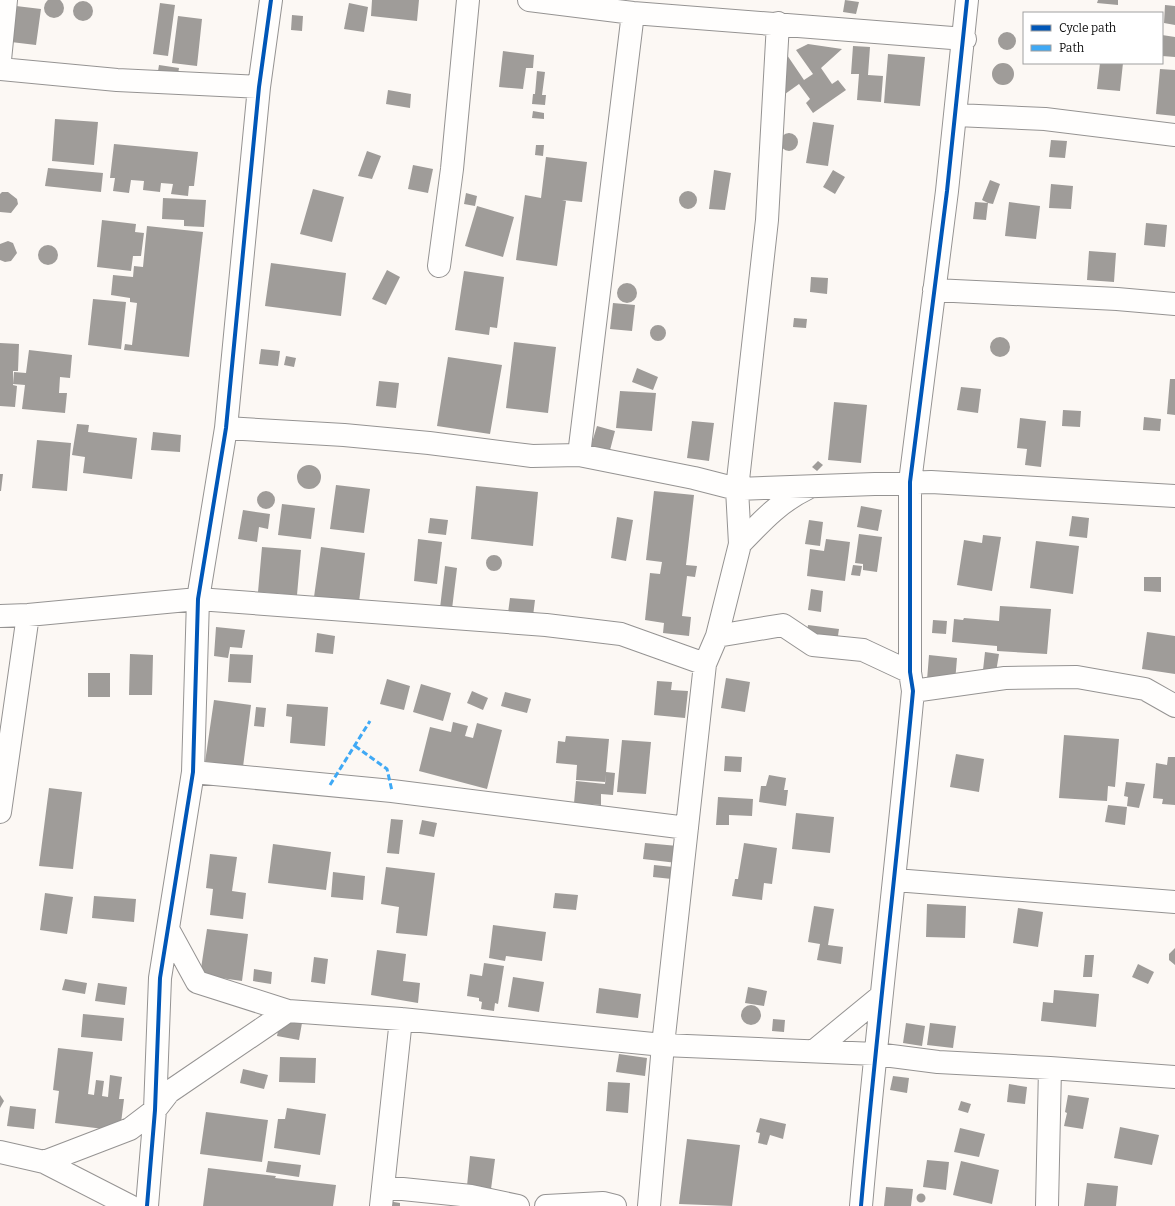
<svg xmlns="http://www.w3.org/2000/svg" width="1175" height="1206" font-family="Bitter,serif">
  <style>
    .building { fill: #9f9c99 }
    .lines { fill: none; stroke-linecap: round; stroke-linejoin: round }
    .minor-casing { stroke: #959392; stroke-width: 24 }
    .minor { stroke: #fffefd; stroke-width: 22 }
    .quiet { stroke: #3fa9f5; stroke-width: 3; stroke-dasharray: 6 3; stroke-linecap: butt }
    .cycleway-casing { stroke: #fff; stroke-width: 6 }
    .cycleway { stroke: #0057b8; stroke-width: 4 }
  </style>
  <rect width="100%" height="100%" fill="#fcf8f4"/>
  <path class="building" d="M44 8a10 10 0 1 1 20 0a10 10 0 1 1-20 0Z
    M372 0H419L417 21 371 16Z
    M845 0 859 2 856 14 843 12Z
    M1098 0H1118V5L1097 3Z
    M73 11a10 10 0 1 1 20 0a10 10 0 1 1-20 0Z
    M160 3 175 5 168 56 153 54Z
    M349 3 368 7 364 32 344 29Z
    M1165 5 1175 6V25L1164 23Z
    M16 6 41 9 36 45 11 42Z
    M292 15 303 16 302 31 291 30Z
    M178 16 202 19 197 66 172 63Z
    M998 41a9 9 0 1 1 18 0a9 9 0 1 1-18 0Z
    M1162 35 1175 37V57L1162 56Z
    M808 44 842 49 821 68 832 84 838 80 846 90 813 113 806 103 810 99 799 84 778 99 787 55 804 80 813 74 796 50Z
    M853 46 870 47 868 75 883 76 881 102 857 100 859 74H851Z
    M503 51 534 55 533 68H526L523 89 499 87Z
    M888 54 925 57 920 106 884 103Z
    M992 74a11 11 0 1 1 22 0a11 11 0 1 1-22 0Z
    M1100 63H1123L1120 91 1097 89Z
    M159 65 179 68 177 80 157 77Z
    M1160 69 1175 70V116L1156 114Z
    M537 71 545 72 542 95H546L545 105 532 104 533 94H535Z
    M388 90 411 94 410 108 386 104Z
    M533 111 544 113V119L532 118Z
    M55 119 98 122 94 165 52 161Z
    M813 122 834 125 828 166 806 163Z
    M780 142a9 9 0 1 1 18 0a9 9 0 1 1-18 0Z
    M1051 140 1067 141 1065 158 1049 157Z
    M114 144 198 152 194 186H189L188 196 171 194 173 184 161 183 160 192 143 190 144 181 131 180 129 193 113 191 115 178H110Z
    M536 145H544L543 156 535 155Z
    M367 151 381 156 372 179 358 176Z
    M546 157 587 162 582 202 562 200 566 201 557 266 516 260 525 195 541 198Z
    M413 165 433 169 428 193 408 189Z
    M48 168 103 173 101 192 45 186Z
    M714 170 731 173 725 210 709 209Z
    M833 170 845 177 835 194 823 187Z
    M990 180 1000 184 993 204 988 203 986 220 973 219 975 202 988 203 982 200Z
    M1051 184 1073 186 1071 209 1049 208Z
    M313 189 344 197 332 242 300 234Z
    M679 200a9 9 0 1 1 18 0a9 9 0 1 1-18 0Z
    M2 192H8L17 199 18 204 11 213 0 212V194Z
    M466 193 477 196 475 206 464 204Z
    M163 198 206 200 204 227 184 226V220L162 219Z
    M1009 202 1040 206 1036 239 1005 236Z
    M477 206 514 217 503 257 465 246Z
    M102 220 136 224 135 232 144 233 141 256H133L131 271 97 267Z
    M1146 223 1167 225 1165 247 1144 245Z
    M147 226 203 232 189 357 124 350 125 344 132 345 137 303 130 302V298L111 295 113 275 133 277 134 266 143 267Z
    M8 241 13 243 17 253 11 261 5 262 0 260V244Z
    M38 255a10 10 0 1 1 20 0a10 10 0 1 1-20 0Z
    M1089 251 1116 253 1114 282 1087 280Z
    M271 263 346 273 341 316 265 306Z
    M387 270 400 277 386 305 372 299Z
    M464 271 504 277 497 328 490 327 489 335 455 330Z
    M811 277 828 278 827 294 810 292Z
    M617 293a10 10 0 1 1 20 0a10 10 0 1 1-20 0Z
    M93 299 126 302 121 349 88 345Z
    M613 303 635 305 632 331 610 329Z
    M794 318 807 319 806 328 793 327Z
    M650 333a8 8 0 1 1 16 0a8 8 0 1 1-16 0Z
    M990 347a10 10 0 1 1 20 0a10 10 0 1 1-20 0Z
    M514 342 556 347 548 413 506 408Z
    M0 343 19 344 18 371H13V385L17 386 15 407 0 406Z
    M261 349 280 351 278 366 259 364Z
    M29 350 72 355 70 378 60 377 59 393H67L65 413 22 409 25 385 13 384 14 372 26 373Z
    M286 356 296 358 294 367 284 365Z
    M448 357 502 365 490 434 437 426Z
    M637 368 658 377 653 390 632 382Z
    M1170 379H1175V415L1167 414Z
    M379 381 399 383 396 408 376 406Z
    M961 387 981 389 978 413 957 410Z
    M620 391 656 393 652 431 616 428Z
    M834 402 867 405 861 463 828 460Z
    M1063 410 1081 411 1080 427 1062 426Z
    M1144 417 1161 419 1160 431 1143 430Z
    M1020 418 1046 421 1041 467 1025 465 1027 449 1017 448Z
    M692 421 714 423 709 461 687 458Z
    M77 424 89 425 88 432 137 438 132 479 83 473 85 457 72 455Z
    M597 426 615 431 609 454 590 449Z
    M153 432 181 435 180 452 151 450Z
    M37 440 71 443 67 491 32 488Z
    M818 461 823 465 817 471 812 467Z
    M297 477a12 12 0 1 1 24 0a12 12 0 1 1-24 0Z
    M0 474H3L1 491H0Z
    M336 485 370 489 364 533 330 529Z
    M476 486 538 492 533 546 471 539Z
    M257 500a9 9 0 1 1 18 0a9 9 0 1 1-18 0Z
    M654 491 694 495 686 565 697 566 695 577 687 576 682 616 691 617 689 636 663 633 664 623 645 620 650 573 660 574 662 562 646 560Z
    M282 504 315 508 311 539 278 535Z
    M861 506 882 510 878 531 857 527Z
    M243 510 270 514 268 529 259 527 257 542 238 539Z
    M1072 516 1089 518 1087 538 1069 536Z
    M617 517 633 520 626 561 611 558Z
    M430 518 448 520 446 535 428 533Z
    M809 520 823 522 820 546 805 544Z
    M859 534 882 537 877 572 863 570V564L855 563Z
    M983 535 1001 537 992 591 957 585 964 540 982 543Z
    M418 539 442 542 437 584 414 581Z
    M826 539 850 542 845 581 807 576 810 549 824 551Z
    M1036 541 1079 546 1073 594 1030 588Z
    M262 547 301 550 297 595 258 592Z
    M321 547 365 553 359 602 314 597Z
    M486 563a8 8 0 1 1 16 0a8 8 0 1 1-16 0Z
    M853 565 862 566 860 576 851 575Z
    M445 566 457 568 452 609 440 608Z
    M1144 577H1161V592L1144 591Z
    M811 589 823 591 821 612 808 610Z
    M510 598 535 600 533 616 508 613Z
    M1000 606 1051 609 1047 654 997 651V646L952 642 954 619 963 620 964 618 999 621Z
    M933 620 947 621 946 634 932 633Z
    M808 625 839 629 837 642 806 638Z
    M216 627 245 630 242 648 230 647 228 658 214 656Z
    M1147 632 1175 636V674L1142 669Z
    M317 633 335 636 333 654 315 652Z
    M985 652 999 654 996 672 983 670Z
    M130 654 153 655 152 695H129Z
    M230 654 253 655 251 683 228 682Z
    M929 655 957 658 955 682 927 680Z
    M88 673H110V697H88Z
    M726 678 750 682 745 712 721 708Z
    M387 679 410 686 404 710 380 704Z
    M657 681 672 682 671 690 688 691 685 718 654 715Z
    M421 684 451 693 443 721 413 712Z
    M472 691 488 698 483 710 467 703Z
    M505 692 531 699 527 713 501 706Z
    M214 700 251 705 243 767 205 762Z
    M287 704 328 707 325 746 290 743 292 717 286 716Z
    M256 707 266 708 264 727 254 726Z
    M453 722 468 726 465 736 473 738 477 723 502 730 487 789 419 771 430 727 451 732Z
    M1064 735 1119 739 1115 787 1108 786 1107 801 1059 798Z
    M566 736 609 739 606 772 615 773 613 795 601 794V805L574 803 576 781 605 784 606 774 605 782 576 780 577 765 556 763 558 741 565 742Z
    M622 740 651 742 646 794 617 792Z
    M956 754 984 759 979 792 950 787Z
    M725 756 742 757 741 772 724 771Z
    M1168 757H1175V805L1162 804 1163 799 1153 798 1156 763 1167 765Z
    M769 775 786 778 784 790H788L786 806 759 802 761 786H766Z
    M1126 782 1145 784 1139 808 1127 806 1128 797 1124 796Z
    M49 788 82 792 73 869 39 866Z
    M718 797 753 799 752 816 729 815V825H716Z
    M1108 805 1127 807 1125 825 1105 822Z
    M796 813 834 817 830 853 792 849Z
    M391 819 403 820 399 854 387 853Z
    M422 820 437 823 434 837 419 834Z
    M645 843 678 846 677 863 643 859Z
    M744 843 777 848 772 884 764 883 762 900 732 896 735 879H738Z
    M273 844 331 852 326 890 268 883Z
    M210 854 237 857 232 891 246 893 243 919 210 915 213 889 206 888Z
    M654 865 673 867 672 879 653 877Z
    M386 867 435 873 427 936 396 933 399 907 381 904Z
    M333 872 365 876 363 900 331 897Z
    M45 893 73 897 67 934 40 930Z
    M555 893 578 895 576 910 553 908Z
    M94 896 136 899 134 922 92 918Z
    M927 904 966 906 965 938 926 937Z
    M814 906 834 909 828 945 843 947 841 964 817 960 820 944 808 942Z
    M1018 908 1043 912 1038 947 1013 943Z
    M493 925 546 932 542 961 506 956 505 961 489 958Z
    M207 929 248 934 242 981 200 975Z
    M1175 948V965L1169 960V954Z
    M377 950 406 954 403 981 420 983 418 1003 371 995Z
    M1085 955H1094L1092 977H1083Z
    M314 957 328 959 325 984 311 982Z
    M484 963 504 966 498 1004 495 1003 494 1011 481 1009 482 1002 479 1001V998L467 996 470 974 482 976Z
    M1138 964 1154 972 1148 984 1132 977Z
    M254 969 272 972 271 984 253 981Z
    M513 977 544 982 539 1012 508 1007Z
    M65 979 87 983 85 994 62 990Z
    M98 983 127 987 125 1005 95 1001Z
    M748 987 767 991 764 1006 745 1003Z
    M599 988 641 994 638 1018 596 1013Z
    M1054 990 1099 994 1096 1027 1041 1021 1043 1002 1053 1003Z
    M741 1015a10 10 0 1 1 20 0a10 10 0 1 1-20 0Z
    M83 1014 124 1018 122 1041 81 1037Z
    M280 1019 302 1023 299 1040 277 1036Z
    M773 1019 785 1020 784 1032 772 1031Z
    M906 1023 925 1026 922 1046 903 1043Z
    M930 1023 956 1026 953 1048 927 1045Z
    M58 1048 93 1052 88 1094 94 1095 96 1080 104 1081 102 1096 108 1097 110 1075 122 1077 119 1099H124L120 1131 55 1123 59 1091 53 1090Z
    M619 1054 647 1058 645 1076 616 1072Z
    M280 1057 316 1058 315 1083 279 1082Z
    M243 1069 268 1075 264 1089 240 1083Z
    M893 1076 909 1078 907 1093 890 1090Z
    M608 1082 630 1083 628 1113 606 1111Z
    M1009 1084 1027 1087 1025 1104 1007 1102Z
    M0 1095 4 1101 0 1108Z
    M1068 1095 1089 1098 1083 1129 1064 1126 1067 1113 1065 1112Z
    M961 1101 971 1104 968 1113 958 1110Z
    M10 1106 36 1109 34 1129 7 1126Z
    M287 1108 326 1114 320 1155 274 1148 278 1119H285Z
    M206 1112 268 1120 262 1162 200 1154Z
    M760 1118 786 1124 783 1139 770 1135 767 1145 758 1143 760 1133 756 1132Z
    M1120 1127 1159 1135 1152 1165 1114 1158Z
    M960 1128 985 1134 979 1157 954 1152Z
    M687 1139 740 1145 732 1206 679 1204Z
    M470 1156 495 1159 491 1189 467 1186Z
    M927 1160 949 1162 946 1190 923 1187Z
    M268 1161 301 1165 299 1177 266 1172Z
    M961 1161 999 1170 992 1204 953 1195Z
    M208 1168 276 1176 275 1178 336 1185 333 1206H203Z
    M1087 1183 1118 1186 1116 1206H1084Z
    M886 1187 913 1189 911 1206H884Z
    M916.5 1198a4.5 4.5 0 1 1 9 0a4.5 4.5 0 1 1-9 0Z
    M388 1201 400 1203V1206H387Z"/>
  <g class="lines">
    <g class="minor-casing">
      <path id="minor" d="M529 0 633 13 965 39
        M0 60 6 0
        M0 69 117 80 259 87
        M956 115 1045 119 1175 135
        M439 266 452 169 468 0
        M934 290 1117 299 1175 304
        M226 428 344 435 429 443 532 456 579 455 694 478 737 489 931 482 1175 496
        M579 455 633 13
        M740 544C762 521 779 502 808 488
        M0 616 28 615 198 599 546 625 621 634 705 664
        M717 636 783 625 813 645 863 650 910 672
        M913 691 1005 678 1077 677 1145 689 1175 706
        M193 772 392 791 687 828
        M0 812 28 615
        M895 880 1175 902
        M168 929 197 982 288 1011 401 1019 663 1045 876 1054 938 1062 1050 1068 1175 1077
        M814 1051 881 996
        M0 1152 44 1162 130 1206
        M44 1162 130 1129 155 1110 169 1092 288 1011
        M383 1187 471 1196 518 1206
        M147 1206 155 1110 160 978 193 772 198 599 226 428 259 87 271 0
        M381 1206 401 1019
        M546 1206 603 1203 615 1206
        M649 1206 663 1045 705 664 717 636 740 544 737 489 767 220 778 23
        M861 1206C876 1034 897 863 913 691L910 672V482L947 191 967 0
        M1047 1206 1050 1068"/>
    </g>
    <use href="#minor" class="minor"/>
    <path class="quiet" d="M355 746 387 769 392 791
      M330 785 370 721"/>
    <g class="cycleway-casing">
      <path id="cycleway" d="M147 1206 155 1110 160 978 193 772 198 599 226 428 259 87 271 0
        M861 1206C876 1034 897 863 913 691L910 672V482L947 191 967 0"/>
    </g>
    <use href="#cycleway" class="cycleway"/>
  </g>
  <rect x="1023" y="12" width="140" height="52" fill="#ffffff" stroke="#9f9f9f"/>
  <rect x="1031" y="25" width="20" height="6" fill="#0057b8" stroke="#9f9f9f"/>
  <text x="1059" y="32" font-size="12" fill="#0e0e0e">Cycle path</text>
  <rect x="1031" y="45" width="20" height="6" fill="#3fa9f5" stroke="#9f9f9f"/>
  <text x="1059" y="52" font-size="12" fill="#0e0e0e">Path</text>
</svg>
